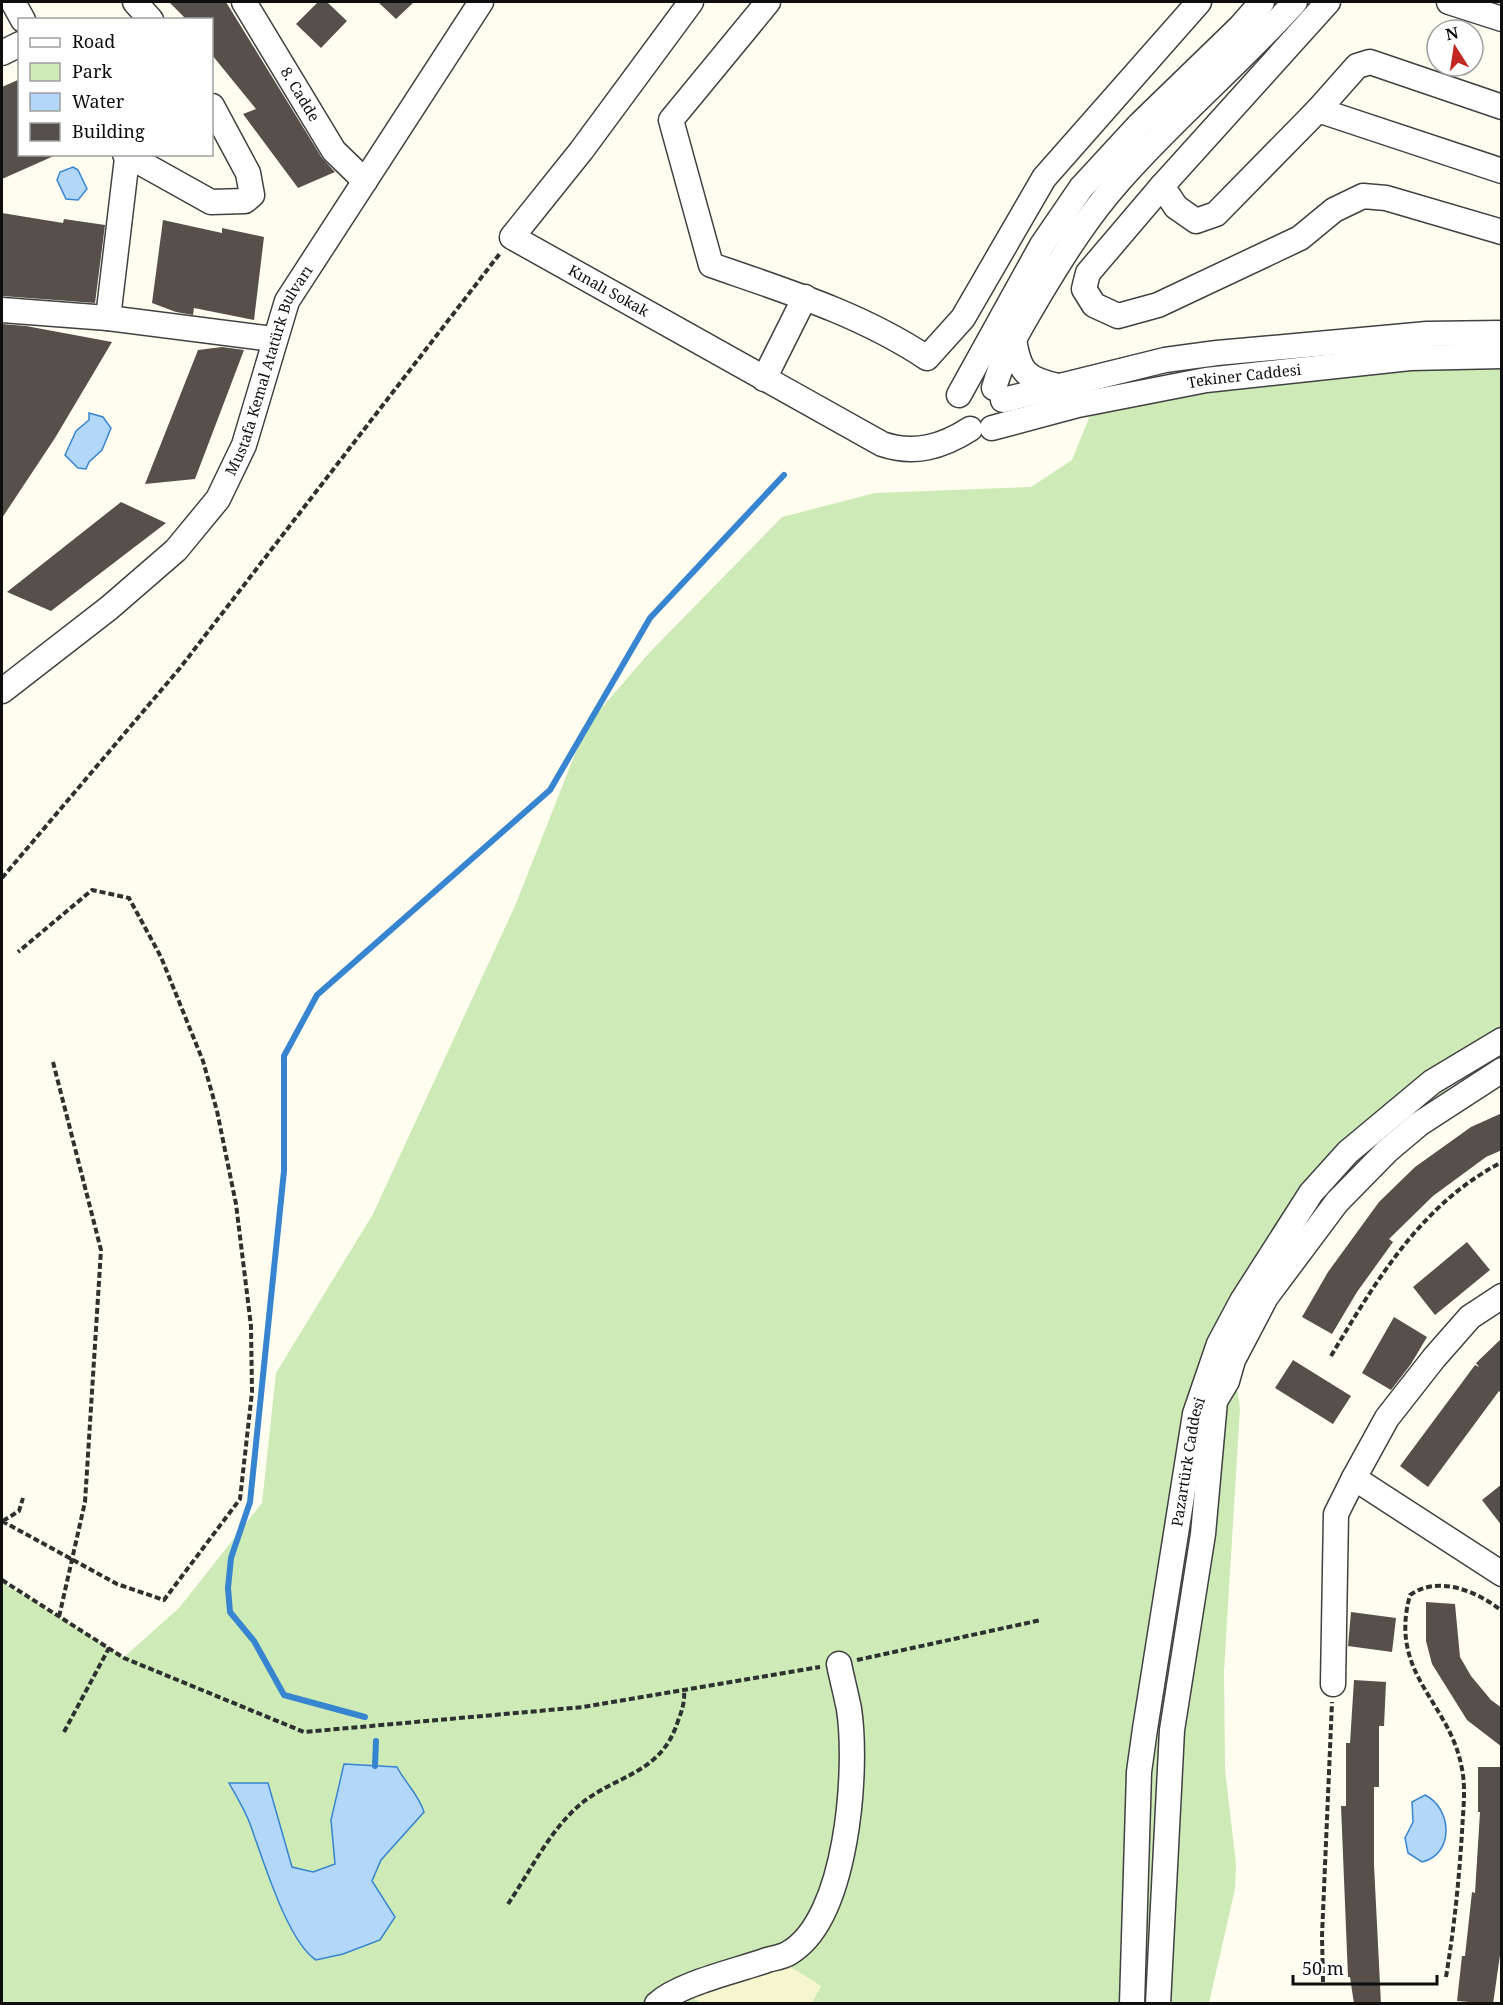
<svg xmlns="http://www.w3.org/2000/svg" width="1503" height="2005" font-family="'Noto Serif',serif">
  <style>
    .farmland { fill: #f5f6ce }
    .green { fill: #cdeab7 }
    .water { fill: #b2d7f8; stroke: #3785d0; stroke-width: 1.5 }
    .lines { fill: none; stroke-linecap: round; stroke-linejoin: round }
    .stream { stroke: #3785d0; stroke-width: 6 }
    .building { fill: #57504a }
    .minor-casing { stroke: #414141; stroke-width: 27 }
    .path { stroke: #303030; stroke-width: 4; stroke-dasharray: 6 3; stroke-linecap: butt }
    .minor { stroke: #fff; stroke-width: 24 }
    .labels { text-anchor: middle; stroke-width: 6; stroke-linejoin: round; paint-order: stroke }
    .street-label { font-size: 15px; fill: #0e0e0e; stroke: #fff }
  </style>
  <rect width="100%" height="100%" fill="#fffdef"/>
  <path class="farmland" d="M778 1959 821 1986 812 2004 701 2003 683 1991Z"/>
  <path class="green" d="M1501 345V1051L1448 1088 1309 1216 1233 1360 1240 1408 1224 1671 1225 1770 1236 1864 1235 1889 1209 2003H812L821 1986 778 1959 684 1992 701 2003H2V1582L124 1657 179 1608 262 1503 276 1373 373 1214 515 906 586 726 650 652 782 517 875 493 1031 487 1072 460 1101 388 1340 353Z"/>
  <path class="water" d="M73 167 78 170 87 189 78 200 66 199 57 180 60 172Z
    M89 413 103 417 111 428 102 450 89 462 86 469 78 468 65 455 76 431 89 420Z
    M344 1764 397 1767C406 1784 419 1795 424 1812L381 1860 372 1881 395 1917 380 1940 343 1954 316 1960C287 1941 263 1859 250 1824 245 1810 236 1796 229 1783H268L292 1867 313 1872 335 1864 331 1820Z
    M1425 1795C1452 1808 1455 1854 1422 1862L1408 1853 1405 1838 1413 1822 1412 1802Z"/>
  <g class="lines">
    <path class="stream" d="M365 1717 284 1695 254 1641 230 1612 228 1588 231 1558 250 1502 284 1171V1056L317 995 550 790 650 618 784 475
      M375 1766 376 1741"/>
  </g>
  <path class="building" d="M169 2H226L322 158 335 172 298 188 243 114 256 109 212 55V20H187Z
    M318 2H327L347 21 321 48 296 24Z
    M378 2H414L396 19Z
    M20 79V154L56 155 2 179V87Z
    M2 213 63 223 64 219 105 225 95 303 2 296Z
    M163 220 222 233V228L264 237 254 320 194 308 193 315 176 312 152 303Z
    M2 324 26 326 112 342 55 438 2 518Z
    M222 347 244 350 195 479 145 484 198 350Z
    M121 502 166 523 51 611 7 592Z
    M1502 1113V1150L1486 1157 1433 1196 1389 1239 1393 1242 1357 1292 1332 1334 1302 1317 1328 1272 1379 1202 1415 1167 1471 1127Z
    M1467 1242 1490 1270 1435 1315 1413 1287Z
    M1394 1317 1427 1337 1411 1364 1391 1390 1362 1373Z
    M1502 1338V1394L1499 1391 1428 1487 1400 1466 1475 1365 1479 1367 1476 1363Z
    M1293 1360 1351 1396 1333 1424 1275 1388Z
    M1502 1484V1526L1482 1500Z
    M1426 1602 1455 1604 1460 1657 1471 1676 1491 1700 1502 1708V1747L1467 1720 1432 1664 1426 1641Z
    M1351 1612 1396 1618 1392 1652 1348 1646Z
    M1354 1680 1386 1682 1384 1726H1379V1787H1374V1865L1381 2004H1354L1350 1977H1348L1341 1806H1346V1743H1350Z
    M1478 1767H1502V1941L1493 2004 1457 2001 1462 1956H1465L1472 1892 1475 1893 1480 1812H1478Z"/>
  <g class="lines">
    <g class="minor-casing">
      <g id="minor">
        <path d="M13 2 23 20"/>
        <path d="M135 2 151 20"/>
        <path id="s1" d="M244 2 334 151 365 181"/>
        <path id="s2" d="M691 2 581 151 512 237 882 444C914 455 942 447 970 429"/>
        <path d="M768 2 671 120 711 265C786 291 861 314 927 358L963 318 1044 178 1199 2"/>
        <path d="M1328 2 1162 186 1088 273 1084 289 1094 305 1118 316 1158 305 1300 238 1334 210 1363 196 1386 198 1502 232"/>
        <path d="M1449 2 1502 19"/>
        <path d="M2 53 20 44"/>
        <path d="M1318 110 1502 171"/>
        <path d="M125 154 211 202 245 201 252 195 248 173 212 106"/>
        <path d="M1162 186 1176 207 1196 221 1216 214 1318 110 1357 66 1370 62 1502 107"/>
        <path d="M2 310 108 318 273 339"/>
        <path d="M108 318 127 158"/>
        <path d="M1014 339C1019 372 1026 379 1058 386"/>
        <path d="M764 379 805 297"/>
        <path d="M994 388C1004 353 1022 325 1040 294 1064 254 1088 216 1119 181 1174 118 1239 64 1295 2"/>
        <path d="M959 395 1042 245 1081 188 1140 124 1241 26 1262 2"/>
        <path d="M1003 400 1165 360 1217 353 1427 334 1502 333"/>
        <path id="s3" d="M992 428 1078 405 1206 380 1410 358 1502 356"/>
        <path id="s4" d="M2 691 109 608 176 550 218 499 244 445 287 301 481 2"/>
        <path d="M1502 1296 1470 1317 1434 1358 1387 1418 1354 1478 1502 1574"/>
        <path d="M1333 1684 1336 1514 1354 1478"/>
        <path d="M657 2004C680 1983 737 1971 767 1960 774 1958 783 1957 789 1953 848 1919 858 1769 849 1709 846 1694 842 1679 839 1664"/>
        <path id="s5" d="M1132 2004 1139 1772 1145 1729 1195 1414 1219 1344 1242 1301 1311 1193 1348 1152 1432 1082 1502 1040"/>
        <path d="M1158 2004 1172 1730 1203 1534 1215 1401 1227 1381 1233 1360 1266 1297 1337 1202 1387 1151 1419 1124 1502 1070"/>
      </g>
    </g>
    <path class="path" d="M2 878 180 668 501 252
      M53 1062 101 1250 85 1502 59 1617
      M1331 1356C1376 1281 1421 1204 1502 1162
      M2 1521 117 1584 164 1600 240 1499 252 1392 251 1326 236 1204 217 1111 203 1061 161 957 129 898 92 890 18 952
      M3 1521 19 1511 23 1498
      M2 1580 124 1658 304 1732 583 1707 820 1667
      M857 1660 1041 1620
      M64 1732 109 1648
      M508 1904C529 1873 547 1836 574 1810 611 1774 660 1778 678 1721 682 1710 685 1702 684 1690
      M1446 1977C1454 1929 1459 1881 1462 1832 1463 1811 1466 1789 1462 1769 1450 1701 1388 1675 1410 1595 1438 1575 1477 1591 1502 1611
      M1323 1982 1322 1936 1332 1702"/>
    <use href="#minor" class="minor"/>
  </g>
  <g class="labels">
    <g class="street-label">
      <text dy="5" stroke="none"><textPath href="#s1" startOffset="108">8. Cadde</textPath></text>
      <text dy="5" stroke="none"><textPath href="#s2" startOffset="406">Kınalı Sokak</textPath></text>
      <text dy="5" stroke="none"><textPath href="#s4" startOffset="429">Mustafa Kemal Atatürk Bulvarı</textPath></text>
      <text dy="5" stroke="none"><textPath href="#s3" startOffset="258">Tekiner Caddesi</textPath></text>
      <text dy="5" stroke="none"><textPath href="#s5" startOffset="546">Pazartürk Caddesi</textPath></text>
    </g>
  </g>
  <rect width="1503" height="2005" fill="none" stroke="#0e0e0e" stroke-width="6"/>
  <rect x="18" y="18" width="195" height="138" fill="#ffffff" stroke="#9f9f9f" stroke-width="1.5"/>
  <rect x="30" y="38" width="30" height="9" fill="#ffffff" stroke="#9f9f9f" stroke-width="1.5"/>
  <text x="72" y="48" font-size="18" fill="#0e0e0e">Road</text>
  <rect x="30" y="63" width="30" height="18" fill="#cdeab7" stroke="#9f9f9f" stroke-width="1.5"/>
  <text x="72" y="78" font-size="18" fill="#0e0e0e">Park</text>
  <rect x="30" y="93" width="30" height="18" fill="#b2d7f8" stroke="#9f9f9f" stroke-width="1.5"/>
  <text x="72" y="108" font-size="18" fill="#0e0e0e">Water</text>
  <rect x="30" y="123" width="30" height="18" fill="#57504a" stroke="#9f9f9f" stroke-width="1.5"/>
  <text x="72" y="138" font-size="18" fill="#0e0e0e">Building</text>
  <g transform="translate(1455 48) rotate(348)"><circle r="28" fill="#ffffff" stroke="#9f9f9f" stroke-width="1.5"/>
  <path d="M0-4.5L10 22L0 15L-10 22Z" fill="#c12922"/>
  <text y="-9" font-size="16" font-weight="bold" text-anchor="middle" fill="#0e0e0e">N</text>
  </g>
  <path d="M1293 1975v9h144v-9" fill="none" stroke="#0e0e0e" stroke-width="3"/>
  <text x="1302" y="1975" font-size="18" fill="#0e0e0e" stroke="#ffffff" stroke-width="4.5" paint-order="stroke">50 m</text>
</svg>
